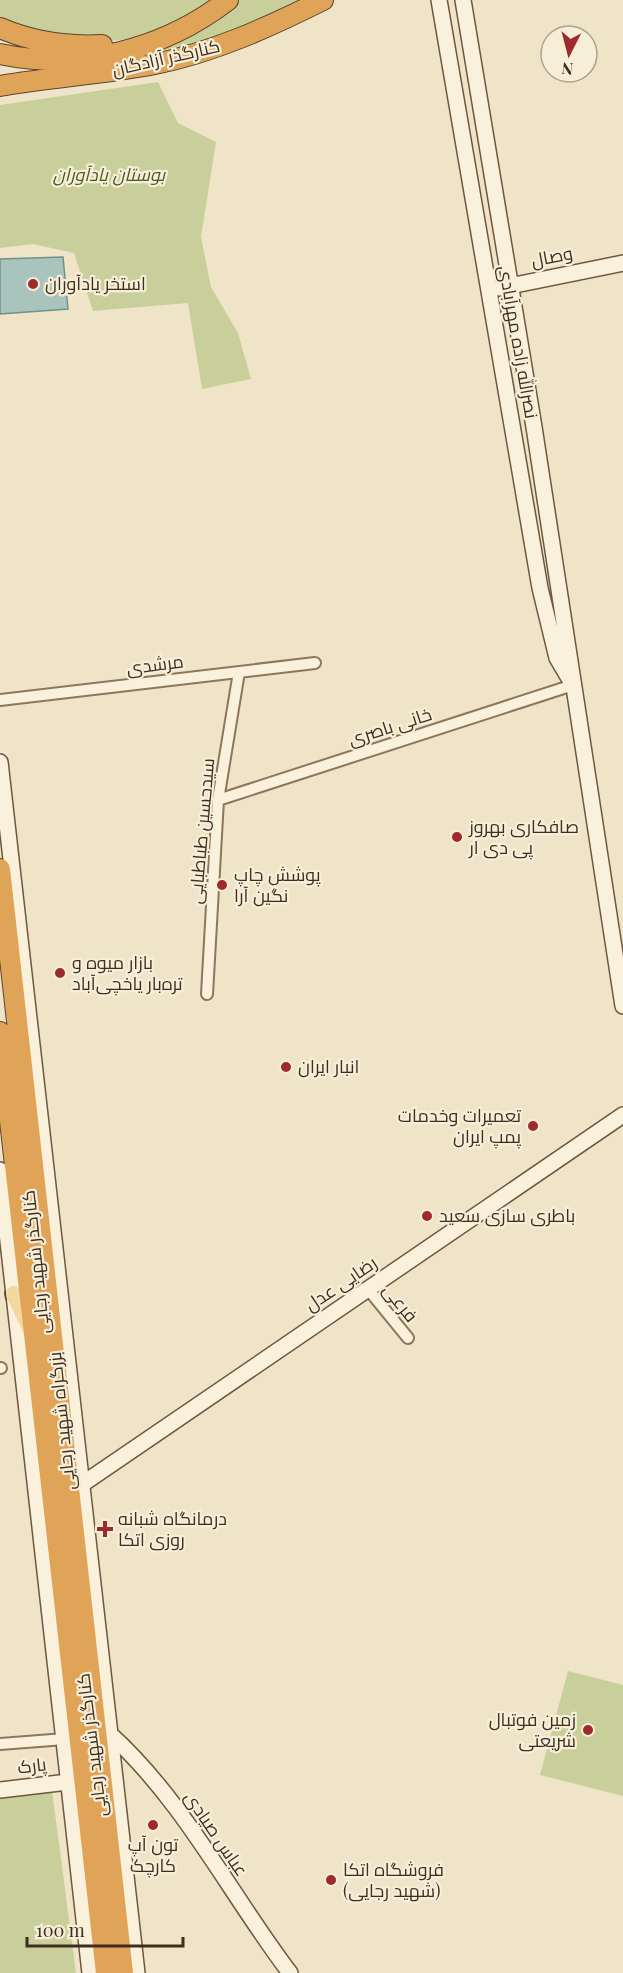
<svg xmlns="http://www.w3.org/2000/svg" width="623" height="1973" font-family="'Playfair Display',Cairo,serif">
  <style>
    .green { fill: #c9cf9b }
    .water { fill: #a9c4bc; stroke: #6f938a; stroke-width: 1.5 }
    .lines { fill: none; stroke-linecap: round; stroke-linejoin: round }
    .street-casing { stroke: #8d765c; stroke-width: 14 }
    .secondary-casing { stroke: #6f573f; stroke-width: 18 }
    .primary-casing { stroke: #5b4430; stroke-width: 20 }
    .highway-casing { stroke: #5b4430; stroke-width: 22 }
    .street { stroke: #faf1dc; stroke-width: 10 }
    .secondary { stroke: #faf1dc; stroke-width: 15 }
    .primary { stroke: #f3d9a0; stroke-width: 16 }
    .highway { stroke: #e0a458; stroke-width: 20 }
    .poi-dot { fill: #9e2a2b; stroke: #f7eed8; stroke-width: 2 }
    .labels { text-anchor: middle; stroke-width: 4.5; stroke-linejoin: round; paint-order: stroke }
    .street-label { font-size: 18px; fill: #3d2e20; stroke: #f7eed8 }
    .park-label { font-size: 18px; font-style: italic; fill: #4d5a26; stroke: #f7eed8 }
    .poi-label { font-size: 18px; fill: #3d2e20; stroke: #f7eed8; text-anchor: start }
  </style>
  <rect width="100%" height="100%" fill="#f0e4c8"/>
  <path class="green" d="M0 0H216C181 25 130 45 86 41 57 38 28 28 0 22Z
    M237 0H310L275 17 173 52 89 65Z
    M158 82 178 123 216 142 201 237 211 287 238 333 251 379 202 389 188 303 93 311 74 253 33 244 0 248V105Z
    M568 1671 623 1685V1796L540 1775Z
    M52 1790 76 1973H0V1797Z"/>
  <path class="water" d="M63 257 68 309 0 314V259Z"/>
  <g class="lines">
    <g class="street-casing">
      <path id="street" d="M0 700 315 663
        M218 800 573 685
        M207 994 218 800 239 672
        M368 1289 408 1338
        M0 1368H1
        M0 1744 65 1739"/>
    </g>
    <g class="secondary-casing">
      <path id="secondary" d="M439 0 540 588 557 658 570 680
        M463 0 534 427 623 1006
        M500 288 623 263
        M0 762 137 1973
        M0 1170 90 1973
        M81 1485 623 1115
        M106 1734H110C184 1801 230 1894 290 1973
        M0 1790 68 1782"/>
    </g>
    <g class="primary-casing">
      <path id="primary" d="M14 1294 30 1328"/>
    </g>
    <g class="highway-casing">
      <path id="highway" d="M0 28C33 42 67 47 102 45
        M0 54C80 71 163 50 228 0
        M0 86C52 77 104 74 155 64 214 52 269 27 323 0
        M0 869 123 1973
        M0 1032 106 1973"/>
    </g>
    <use href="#street" class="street"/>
    <use href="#secondary" class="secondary"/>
    <use href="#primary" class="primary"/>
    <use href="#highway" class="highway"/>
  </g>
  <g class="poi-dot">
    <circle cx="33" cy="284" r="6"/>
    <circle cx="457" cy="837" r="6"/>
    <circle cx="222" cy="885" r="6"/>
    <circle cx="60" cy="973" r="6"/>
    <circle cx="286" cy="1067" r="6"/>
    <circle cx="533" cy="1126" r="6"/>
    <circle cx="427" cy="1216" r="6"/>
    <path d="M102 1520h6v6h6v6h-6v6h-6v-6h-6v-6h6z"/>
    <circle cx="588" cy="1730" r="6"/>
    <circle cx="153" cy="1825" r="6"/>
    <circle cx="331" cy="1880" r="6"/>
  </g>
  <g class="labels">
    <g class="street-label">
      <text transform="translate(166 58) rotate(-13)" y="6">کنارگذر آزادگان</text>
      <text transform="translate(552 257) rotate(-11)" y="6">وصال</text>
      <text transform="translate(518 342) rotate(80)" y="6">نصرالله زاده مهرآبادی</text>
      <text transform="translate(155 665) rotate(-7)" y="6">مرشدی</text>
      <text transform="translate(390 727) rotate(-18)" y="6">خانی باصری</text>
      <text transform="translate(202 831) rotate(-85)" y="6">سیدحسین طباطبایی</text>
      <text transform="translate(36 1262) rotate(-96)" y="6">کنارگذر شهید رجایی</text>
      <text transform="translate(341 1284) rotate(-34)" y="6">رضایی عدل</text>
      <text transform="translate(400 1303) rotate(51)" y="6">فرعی</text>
      <text transform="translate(62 1421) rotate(-96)" y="6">بزرگراه شهید رجایی</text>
      <text transform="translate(92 1745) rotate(-97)" y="6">کنارگذر شهید رجایی</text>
      <text transform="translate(32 1766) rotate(-7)" y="6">پارک</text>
      <text transform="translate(216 1834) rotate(56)" y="6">عباس صیادی</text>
    </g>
    <g class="park-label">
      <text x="109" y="181">بوستان یادآوران</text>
    </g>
    <g class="poi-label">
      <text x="45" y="290">استخر یادآوران</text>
      <text x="469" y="833">صافکاری بهروز<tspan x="469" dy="21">پی دی ار</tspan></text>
      <text x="234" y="881">پوشش چاپ<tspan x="234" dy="21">نگین آرا</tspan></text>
      <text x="72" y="969">بازار میوه و<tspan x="72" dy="21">تره‌بار یاخچی‌آباد</tspan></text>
      <text x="298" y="1073">انبار ایران</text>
      <text x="521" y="1122" text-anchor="end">تعمیرات وخدمات<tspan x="521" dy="21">پمپ ایران</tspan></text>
      <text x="439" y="1222">باطری سازی سعید</text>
      <text x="118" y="1525">درمانگاه شبانه<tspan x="118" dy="21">روزی اتکا</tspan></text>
      <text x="576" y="1726" text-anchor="end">زمین فوتبال<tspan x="576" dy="21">شریعتی</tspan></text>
      <text x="153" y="1851" text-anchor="middle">تون آپ<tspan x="153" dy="21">کارچک</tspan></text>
      <text x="343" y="1876">فروشگاه اتکا<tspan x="343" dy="21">(شهید رجایی)</tspan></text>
    </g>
  </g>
  <g transform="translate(569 54) rotate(186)"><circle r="28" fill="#f7eed8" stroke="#ada18e" stroke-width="1.5"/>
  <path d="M0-4.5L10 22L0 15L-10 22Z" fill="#9e2a2b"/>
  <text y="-9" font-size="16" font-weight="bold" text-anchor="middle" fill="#3d2e20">N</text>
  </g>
  <path d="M27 1937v9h156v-9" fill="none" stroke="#3d2e20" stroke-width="3"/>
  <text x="36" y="1937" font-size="18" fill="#3d2e20" stroke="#f7eed8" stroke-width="4.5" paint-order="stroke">100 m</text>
</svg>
